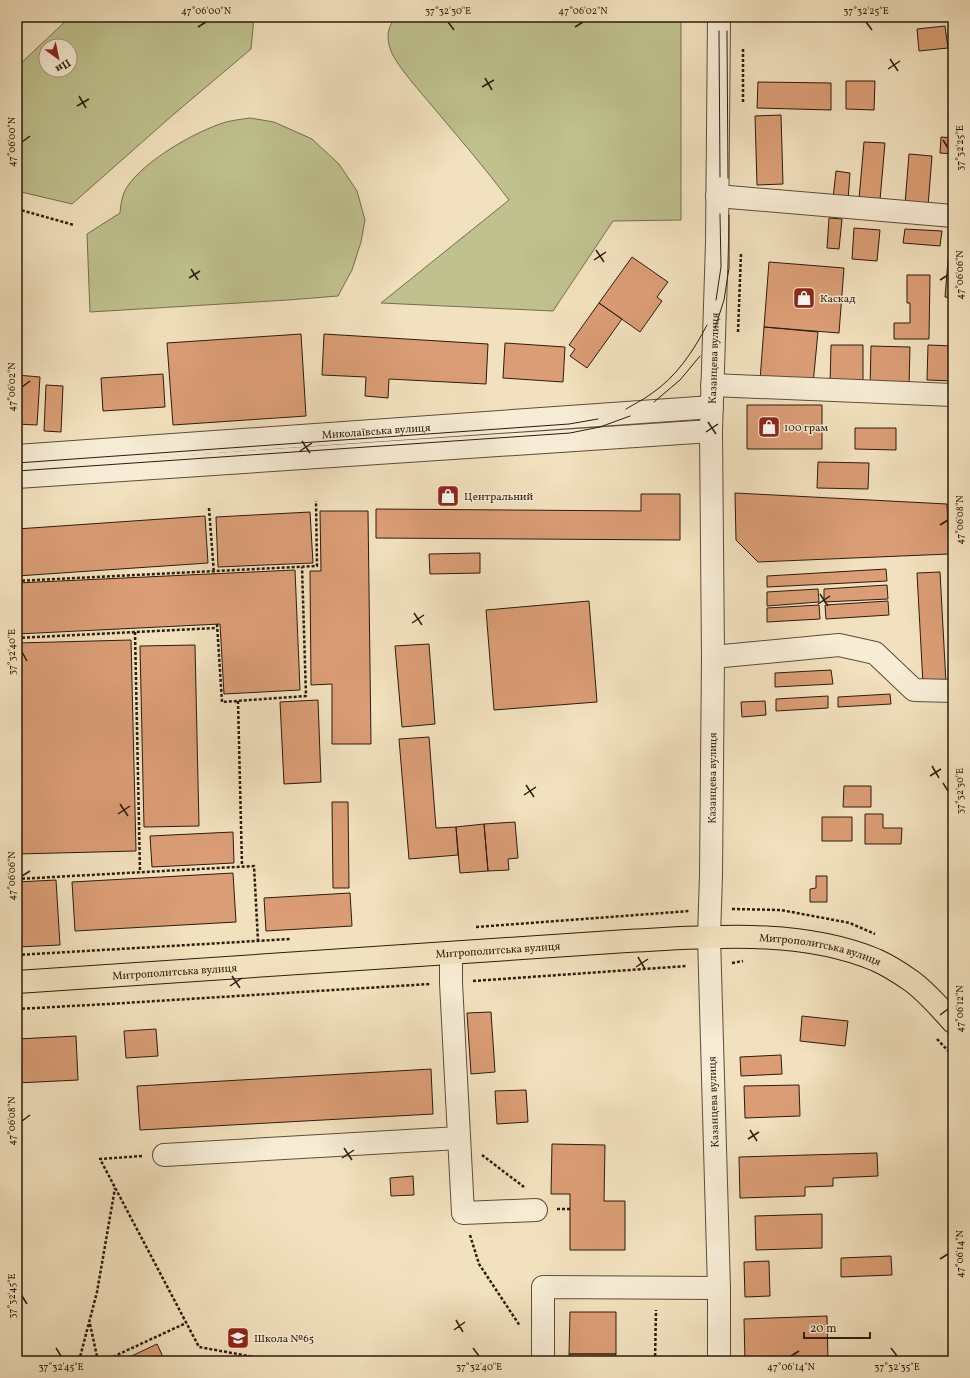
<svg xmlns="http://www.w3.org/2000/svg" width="970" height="1378" font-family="Vollkorn,serif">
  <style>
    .green { fill: #bfc18e; stroke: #766e4e; fill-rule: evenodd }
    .building { fill: #db9d75; stroke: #2c1c0d }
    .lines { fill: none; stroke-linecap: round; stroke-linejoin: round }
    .minor-casing { stroke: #5e4d39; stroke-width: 24 }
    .major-casing { stroke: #2c1c0d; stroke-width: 24 }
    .path { stroke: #2c1c0d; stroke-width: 2.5; stroke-dasharray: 3 2; stroke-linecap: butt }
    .minor { stroke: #f7ecd5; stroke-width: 22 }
    .major { stroke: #f2e1be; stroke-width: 22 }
    .tram { stroke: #2c1c0d; stroke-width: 1 }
    .ticks { fill: none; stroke: #2c1c0d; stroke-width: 1.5 }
    .labels { text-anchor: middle; stroke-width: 3; stroke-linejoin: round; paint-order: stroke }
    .poi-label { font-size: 11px; fill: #2c1c0d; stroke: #f7ecd5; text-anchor: start }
    .street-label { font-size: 11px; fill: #2c1c0d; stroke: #f7ecd5 }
    .neatline { fill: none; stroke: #2c1c0d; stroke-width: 1.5 }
    .ticks-label { font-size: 10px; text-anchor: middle; fill: #2c1c0d }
  </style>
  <rect width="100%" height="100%" fill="#f2e1be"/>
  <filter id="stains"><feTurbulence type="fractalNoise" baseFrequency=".005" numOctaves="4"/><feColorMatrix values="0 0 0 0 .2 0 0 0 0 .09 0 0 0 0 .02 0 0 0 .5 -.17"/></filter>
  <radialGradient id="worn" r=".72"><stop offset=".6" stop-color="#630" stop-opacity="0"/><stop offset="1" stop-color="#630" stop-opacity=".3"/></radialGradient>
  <path class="green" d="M70 17H254L251 49 174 114 72 204 17 191V67ZM46 46H70V70H46Z
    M396 17H681V220L613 221 553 311 381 303 509 200C485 168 459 138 433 107 422 94 397 66 391 51 386 38 387 27 396 17Z
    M250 118 274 122 312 139 339 164 357 191 365 220 361 242 352 270 338 296 288 300 90 312 87 234 120 213C121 203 122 195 127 187 145 160 196 131 226 122 234 120 243 119 250 118Z"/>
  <path class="building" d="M945 26 948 48 919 51 917 29Z
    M846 81H875L874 110 846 109Z
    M758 82 831 83V110L757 108Z
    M781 115 783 184 757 185 755 116Z
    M941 137 953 138V154L940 153Z
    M864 142 885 143 880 200 859 199Z
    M909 154 932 156 928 206 905 204Z
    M836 171 850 173 848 200 833 199Z
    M829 218 842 219 839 249 827 248Z
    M854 228 880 230 877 261 852 259Z
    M905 229 942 231 940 246 903 243Z
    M949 249H953V298L945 297Z
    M632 257 668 282 657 297 662 301 640 332 599 303Z
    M769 262 844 268 839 333 764 327Z
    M907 275H930L929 339H894V323H910V303H907Z
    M599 303 622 319 587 368 570 356 575 349 569 345Z
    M764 327 818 332 813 384 760 380Z
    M301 334 306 416 173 425 167 343Z
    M324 334 488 344 486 384 389 379 388 398 365 396 366 377 322 375Z
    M505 343 565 347 563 382 503 378Z
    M831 345H863V385H830Z
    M928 345 953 346V381L927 380Z
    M871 346 910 347 909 388H870Z
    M163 374 165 407 103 411 101 378Z
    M17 375 40 377 37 425 17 424Z
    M46 385 63 386 61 432 44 431Z
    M747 405H822V449H747Z
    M855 428H896V450L855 449Z
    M818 462 869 463 868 489 817 488Z
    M735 493 947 504 949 554 758 562 736 540Z
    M641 494H680V540L376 538V509L641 511Z
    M320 511H368L371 744H332V684L311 685 310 571H321Z
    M310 512 313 563 218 567 216 517Z
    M205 516 208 563 17 576V529Z
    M480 553V573L430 574 429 554Z
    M886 569 887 581 767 587V576Z
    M295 570 300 690 224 694 220 624 17 634V583Z
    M940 572 946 683 923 684 917 573Z
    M887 585 888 599 824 602V589Z
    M818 589 819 602 767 606V592Z
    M589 601 597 702 494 710 486 610Z
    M888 601 889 615 826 619 825 605Z
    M819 605 820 619 767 622V608Z
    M131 640 136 851 17 854V643Z
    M429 644 435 724 402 727 395 646Z
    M195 645 199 826 144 827 140 646Z
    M831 670 833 684 775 687V673Z
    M890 694 891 704 838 707V697Z
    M828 696V708L776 711V699Z
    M318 700 321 782 284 784 280 702Z
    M765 701 766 715 742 717 741 702Z
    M429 737 436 828 456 827 458 855 409 859 399 739Z
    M844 786H871V807H843Z
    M332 802H348L349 888H333Z
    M865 814H883V828H902L901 844H865Z
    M822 817H852V841H822Z
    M515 822 518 858 508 859 509 870 488 871 484 824Z
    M484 824 488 871 460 873 456 827Z
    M233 832 234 863 152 867 150 836Z
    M233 873 236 922 75 931 72 882Z
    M816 876H827V902H810V889L816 888Z
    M56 880 60 945 17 947V882Z
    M350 893 352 926 266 931 264 898Z
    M491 1012 495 1072 471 1074 467 1013Z
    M802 1016 848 1021 845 1046 800 1041Z
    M156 1029 158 1056 126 1058 124 1031Z
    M76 1036 78 1080 17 1083V1039Z
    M781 1055 782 1074 741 1076 740 1057Z
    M431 1069 433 1114 140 1130 137 1086Z
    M799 1085 800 1116 745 1118 744 1086Z
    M526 1090 528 1122 497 1124 495 1091Z
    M552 1144 605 1145 604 1201H625V1250H570V1194H551Z
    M877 1153 878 1176 833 1178V1186L805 1187V1196L740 1198 739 1157Z
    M413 1176 414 1195 391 1196 390 1178Z
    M822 1214V1248L756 1250 755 1216Z
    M891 1256 892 1275 841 1277V1258Z
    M769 1261 770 1296 745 1297 744 1262Z
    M570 1312H616V1354H569Z
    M827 1316 828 1361H745L744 1319Z
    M157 1344 165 1361H121Z
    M569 1354H616L615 1361H569Z"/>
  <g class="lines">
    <g class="minor-casing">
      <g id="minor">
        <path d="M717 196 953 216"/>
        <path d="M712 385 953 395"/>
        <path id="s1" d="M17 456 712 407"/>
        <path d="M17 477 711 431"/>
        <path d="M713 657 839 645 875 653 914 690 953 691"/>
        <path d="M451 954V983L463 1213 536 1210"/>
        <path d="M164 1155 459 1138"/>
        <path d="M543 1361V1287L719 1288"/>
        <path id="s2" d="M719 1361V1288L709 937 711 875 713 657 711 431 717 243 719 17"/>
      </g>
    </g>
    <g class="major-casing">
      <g id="major">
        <path id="s3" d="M17 982 627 941C708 937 800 928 876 960 887 965 900 973 910 980 926 991 940 1008 953 1022"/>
      </g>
    </g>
    <path class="path" d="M743 102V47
      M17 209 74 225
      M738 332 741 253
      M209 508 214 574
      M17 581 317 566 316 501
      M217 624 222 702 306 696 302 567
      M135 632 140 872
      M17 638 217 628
      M238 701 242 866
      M17 879 254 866 258 941
      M732 909 781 910 850 923 875 934
      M476 927 689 911
      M17 955 290 939
      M732 963 743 961
      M473 981 687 966
      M17 1009 108 1004 430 984
      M937 1039 953 1056
      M482 1155 524 1187
      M142 1156 100 1159 199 1347 276 1361
      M557 1209H571
      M470 1235 479 1264 520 1326
      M90 1324 98 1361
      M79 1361 97 1292 115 1188
      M104 1361 186 1323
      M655 1361 656 1310"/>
    <use href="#minor" class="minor"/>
    <use href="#major" class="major"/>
    <path class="tram" d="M719 31 720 177
      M727 31 728 178
      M716 300 721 267 720 214
      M715 328 724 300 729 268V215
      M654 402 680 380 700 356
      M626 409C634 404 643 400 651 394 676 377 693 352 707 325
      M17 463 569 424 598 419
      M17 471 570 433 600 427 630 416"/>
  </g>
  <path class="ticks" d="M448 22 454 30M866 22 872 30M198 27 206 22M575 27 583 22M890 59 898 71M888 69 900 61M485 78 492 90M482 87 494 80M79 96 86 108M77 106 89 99M943 140 948 148M22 142 30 136M596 250 604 262M594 260 606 252M191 269 198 280M189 278 200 271M940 280 948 275M22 387 30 381M708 422 716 434M706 432 718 424M302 441 310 453M300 451 312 443M940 525 948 520M820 594 828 606M818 604 830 596M414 613 422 625M412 623 424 615M22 652 27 661M932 766 939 778M930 776 941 769M943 783 948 791M526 785 534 797M524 795 536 787M120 804 128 816M118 814 130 806M22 876 30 871M638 957 645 969M636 967 648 959M232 976 240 988M230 986 242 978M940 1015 948 1009M22 1121 30 1115M750 1130 757 1141M748 1139 759 1132M344 1148 352 1160M342 1158 354 1150M940 1259 948 1254M22 1296 27 1304M456 1320 463 1332M454 1330 465 1322M56 1348 61 1356M473 1348 479 1356M891 1348 897 1356M791 1356 799 1351"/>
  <defs>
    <g id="shop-square" transform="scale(1.15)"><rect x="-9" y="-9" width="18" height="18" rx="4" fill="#8f2418" stroke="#f7ecd5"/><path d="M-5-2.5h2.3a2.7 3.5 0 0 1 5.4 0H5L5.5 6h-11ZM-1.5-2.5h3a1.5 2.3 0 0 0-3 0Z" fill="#fff"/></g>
    <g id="school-square" transform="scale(1.15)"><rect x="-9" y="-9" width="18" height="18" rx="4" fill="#8f2418" stroke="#f7ecd5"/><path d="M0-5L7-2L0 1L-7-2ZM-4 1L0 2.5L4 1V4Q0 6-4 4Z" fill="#fff"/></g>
  </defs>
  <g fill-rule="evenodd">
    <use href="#shop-square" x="804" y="298"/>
    <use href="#shop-square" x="769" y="427"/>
    <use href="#shop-square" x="448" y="496"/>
    <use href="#school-square" x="238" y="1338"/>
  </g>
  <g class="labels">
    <g class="poi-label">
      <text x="820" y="302">Каскад</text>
      <text x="784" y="431">100 грам</text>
      <text x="464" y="500">Центральний</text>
      <text x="254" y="1342">Школа №65</text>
    </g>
    <g class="street-label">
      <text dy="4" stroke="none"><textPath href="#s2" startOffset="1003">Казанцева вулиця</textPath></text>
      <text dy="4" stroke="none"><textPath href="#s1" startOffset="360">Миколаївська вулиця</textPath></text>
      <text dy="4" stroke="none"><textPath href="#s2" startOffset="583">Казанцева вулиця</textPath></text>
      <text dy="4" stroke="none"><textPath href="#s3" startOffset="482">Митрополитська вулиця</textPath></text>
      <text dy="4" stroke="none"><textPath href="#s3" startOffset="806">Митрополитська вулиця</textPath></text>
      <text dy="4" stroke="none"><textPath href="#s3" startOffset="158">Митрополитська вулиця</textPath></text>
      <text transform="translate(713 1102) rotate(-92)" y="4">Казанцева вулиця</text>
    </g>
  </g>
  <rect width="970" height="1378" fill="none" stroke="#f2e1be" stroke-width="44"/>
  <g transform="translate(58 58) rotate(147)"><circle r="19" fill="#f7ecd5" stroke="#a69985"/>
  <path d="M0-3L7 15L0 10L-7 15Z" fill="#8f2418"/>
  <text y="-6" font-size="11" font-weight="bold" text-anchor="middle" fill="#2c1c0d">Пн</text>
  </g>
  <path d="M804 1332v6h66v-6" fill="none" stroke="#2c1c0d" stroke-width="2"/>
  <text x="810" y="1332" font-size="12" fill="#2c1c0d" stroke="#f7ecd5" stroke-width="3" paint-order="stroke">20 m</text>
  <rect x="22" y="22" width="926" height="1334" class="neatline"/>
  <g class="ticks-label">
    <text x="206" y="14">47°06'00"N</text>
    <text x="448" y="14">37°32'30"E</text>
    <text x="583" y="14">47°06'02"N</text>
    <text x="866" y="14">37°32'25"E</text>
    <text transform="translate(11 142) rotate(-90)" y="4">47°06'00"N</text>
    <text transform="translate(959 148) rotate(-90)" y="4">37°32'25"E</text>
    <text transform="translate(959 275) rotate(-90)" y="4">47°06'06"N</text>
    <text transform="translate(11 387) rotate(-90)" y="4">47°06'02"N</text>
    <text transform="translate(959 520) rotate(-90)" y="4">47°06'08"N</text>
    <text transform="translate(11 652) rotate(-90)" y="4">37°32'40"E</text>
    <text transform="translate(959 791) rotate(-90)" y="4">37°32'30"E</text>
    <text transform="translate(11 876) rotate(-90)" y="4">47°06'06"N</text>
    <text transform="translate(959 1009) rotate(-90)" y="4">47°06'12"N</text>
    <text transform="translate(11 1121) rotate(-90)" y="4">47°06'08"N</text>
    <text transform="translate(959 1254) rotate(-90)" y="4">47°06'14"N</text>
    <text transform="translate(11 1296) rotate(-90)" y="4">37°32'45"E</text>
    <text x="61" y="1370">37°32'45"E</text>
    <text x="479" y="1370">37°32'40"E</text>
    <text x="791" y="1370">47°06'14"N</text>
    <text x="897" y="1370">37°32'35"E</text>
  </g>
  <rect width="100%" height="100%" filter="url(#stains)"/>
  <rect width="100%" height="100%" fill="url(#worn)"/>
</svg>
